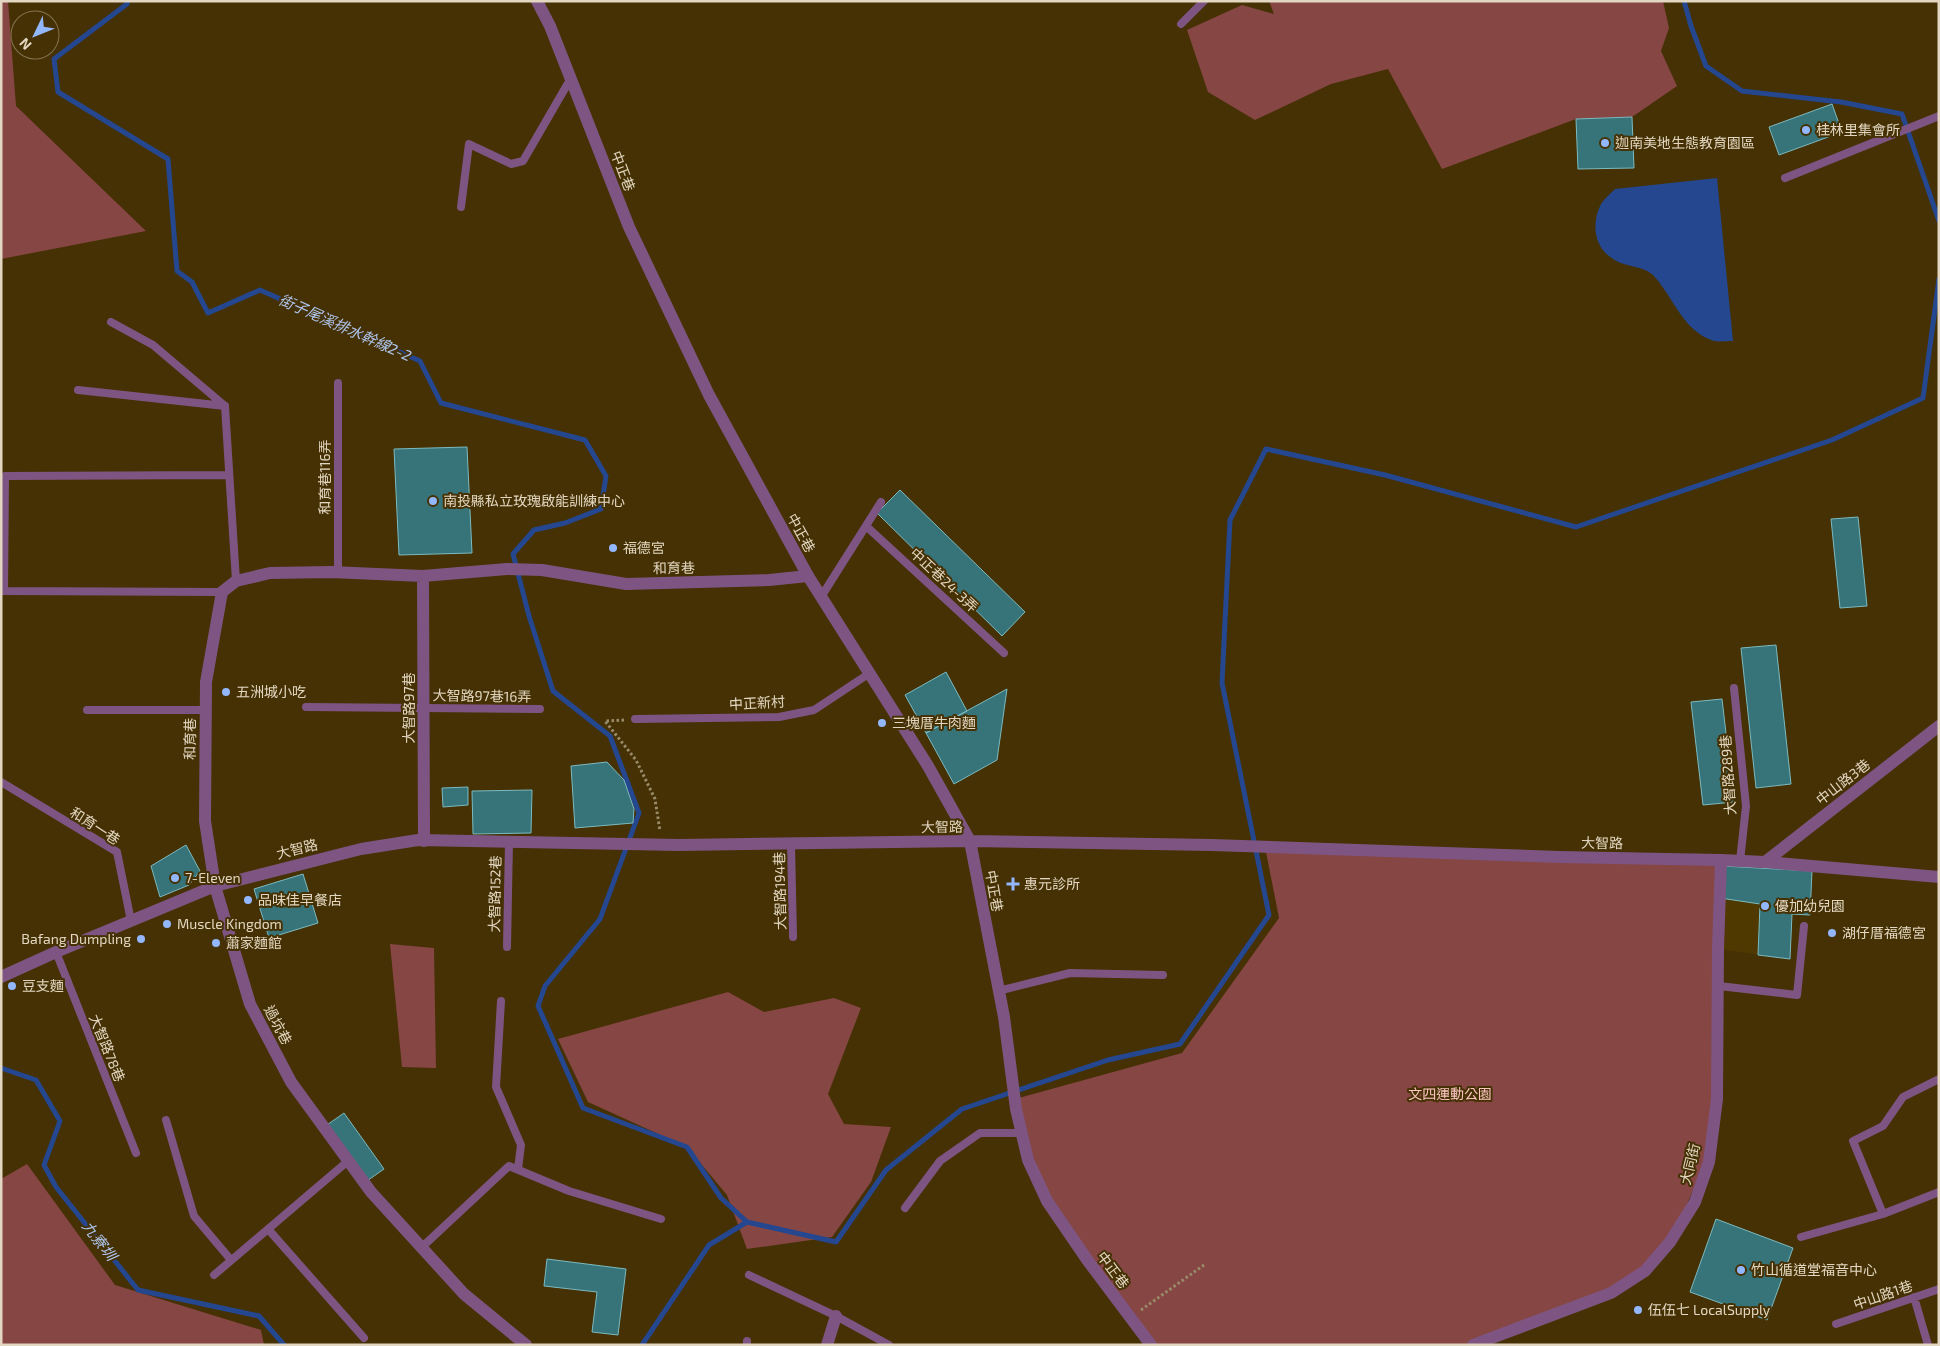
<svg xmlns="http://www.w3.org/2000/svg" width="1940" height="1346" font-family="'Exo 2','Noto Sans TC',sans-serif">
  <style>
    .built { fill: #503901 }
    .green { fill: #864644 }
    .water { fill: #244790 }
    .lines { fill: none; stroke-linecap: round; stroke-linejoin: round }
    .stream { stroke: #244790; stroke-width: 5 }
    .building { fill: #37747a; stroke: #7cbac0 }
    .path { stroke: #9a8b6a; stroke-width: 3; stroke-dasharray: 2.5 2.5; stroke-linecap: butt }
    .service { stroke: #7e5582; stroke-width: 8 }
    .minor { stroke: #7e5582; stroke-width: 12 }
    .tertiary { stroke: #7e5582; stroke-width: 12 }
    .poi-dot { fill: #93b7fd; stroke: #453104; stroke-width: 2 }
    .labels { text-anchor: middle; stroke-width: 4; stroke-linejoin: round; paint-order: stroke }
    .poi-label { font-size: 14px; fill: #e3d7c1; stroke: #453104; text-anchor: start }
    .street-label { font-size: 14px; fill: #e3d7c1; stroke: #453104 }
    .park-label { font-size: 14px; fill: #fcc5c2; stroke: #453104 }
    .water-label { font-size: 15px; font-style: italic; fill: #aec4ed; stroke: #453104 }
  </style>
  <rect width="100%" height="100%" fill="#453104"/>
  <path class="built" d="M1722 866 1812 871 1792 914 1790 959 1718 949Z"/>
  <path class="green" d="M1 1H8L16 106 146 231 1 259Z
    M1269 1H1663L1669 28 1661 51 1677 86 1632 117 1576 119 1442 169 1388 69 1331 84 1255 120 1208 92 1187 30 1242 5 1274 14Z
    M1265 847 1721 860 1710 1152 1670 1242 1611 1293 1468 1345H1151L1047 1201 1015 1099 1182 1053 1279 918Z
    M390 944 434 948 436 1068 402 1067Z
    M728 992 764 1012 834 998 861 1008 828 1094 844 1124 891 1127 871 1182 832 1237 747 1249 727 1195 687 1147 588 1102 558 1039Z
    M27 1164 115 1285 261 1330 264 1345H1V1179Z"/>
  <path class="water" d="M1717 178 1733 341C1727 341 1719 342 1714 341 1682 331 1674 297 1653 275 1646 268 1633 267 1624 264 1598 256 1589 231 1600 206 1603 200 1610 194 1615 189Z"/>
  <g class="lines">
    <path class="stream" d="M128 1 127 4 54 59 58 92 168 159 177 271 192 282 208 313 260 290 420 361 441 403 585 440 606 476 601 509 565 523 534 530 513 554 529 616 553 691 610 736 639 813 600 919 545 986 538 1006 583 1108 687 1147 721 1198 747 1222
      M1684 1 1691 26 1706 66 1742 91 1841 102 1902 114 1939 221
      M1 1068 36 1080 60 1121 44 1165 56 1187 138 1290 259 1316 284 1345
      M642 1345 709 1245 747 1222 836 1242 886 1170 962 1109 1108 1060 1180 1044 1269 915 1222 683 1230 520 1266 449 1385 475 1576 527 1832 440 1923 398 1939 279"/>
  </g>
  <path class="building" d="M1832 104 1842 132 1779 155 1769 127Z
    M1632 117 1634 168 1578 169 1576 119Z
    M467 447 472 553 399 555 394 449Z
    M900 490 1025 612 1002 636 877 513Z
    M1858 517 1867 606 1840 608 1831 519Z
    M1776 645 1791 784 1756 788 1741 648Z
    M946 672 967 711 926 733 905 695Z
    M1007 689 997 760 954 784 926 733Z
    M1722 699 1734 802 1703 805 1691 702Z
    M607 762 624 780 634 809 633 823 575 828 571 766Z
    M468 787V805L443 807 442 788Z
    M532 790 531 833 473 834 472 791Z
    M186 845 200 871 189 885 160 897 151 866Z
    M1722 866 1812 871 1810 915 1792 914 1790 959 1758 955 1760 904 1720 898Z
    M303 874 318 923 269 938 254 889Z
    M344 1113 384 1169 364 1183 324 1127Z
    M1716 1219 1793 1248 1767 1320 1690 1292Z
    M547 1259 626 1269 618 1335 592 1332 597 1292 544 1286Z"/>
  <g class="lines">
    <path class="path" d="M624 720 605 721 636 760 655 799 660 831
      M1141 1310 1204 1265"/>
    <path class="service" d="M1181 24 1204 1
      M1785 178 1939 116
      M461 207 469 144 511 164 523 161 571 78
      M111 322 153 345 225 406 236 581
      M78 390 225 406
      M866 526 1004 653
      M338 572V383
      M1 591 222 592
      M4 591 5 476 229 475
      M821 597 881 502
      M1734 688 1746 806 1740 861
      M306 707 540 709
      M87 710H205
      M635 719 779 717 814 710 870 673
      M1 782 117 852 131 921
      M791 844 793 937
      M507 947 509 841
      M56 952 136 1153
      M1719 986 1797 995 1804 926
      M998 991 1070 973 1163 975
      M501 1001 496 1087 521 1145 518 1169
      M166 1120 194 1216 231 1260
      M905 1208 940 1161 980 1133H1022
      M1883 1214 1853 1141 1883 1126 1903 1097 1939 1079
      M268 1229 364 1338
      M1801 1237 1883 1214 1939 1192
      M421 1248 509 1166 569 1191 661 1219
      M214 1275 348 1161
      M749 1275 836 1316 889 1345
      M1914 1297 1928 1345
      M1836 1324 1939 1289
      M747 1341V1345"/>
    <path class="minor" d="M423 576 424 841
      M970 841 1004 1017 1016 1109 1028 1160 1047 1201 1088 1261 1151 1345
      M1765 862 1939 726
      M526 1345 464 1294 371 1192 291 1082 250 1004 215 886 205 821 206 682 222 592 236 581 270 573 331 572 423 576 507 569 542 570 626 584 769 580 808 576
      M827 1345 836 1316
      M1473 1345 1611 1293 1645 1271 1670 1242 1695 1202 1709 1162 1717 1099 1718 949 1721 860"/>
    <path class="tertiary" d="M537 1 550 26 629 227 709 395 808 576 928 766 970 841
      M1 977 56 952 215 886 361 849 418 840 679 845 970 841 1212 845 1560 857 1721 860 1765 862 1939 877"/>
  </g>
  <g class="poi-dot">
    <circle cx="1806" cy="130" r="5"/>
    <circle cx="1605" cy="143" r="5"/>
    <circle cx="433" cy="501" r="5"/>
    <circle cx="613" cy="548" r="5"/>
    <circle cx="226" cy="692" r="5"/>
    <circle cx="882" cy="723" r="5"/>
    <circle cx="175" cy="878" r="5"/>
    <path d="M1010.5 876.5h5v5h5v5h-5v5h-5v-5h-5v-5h5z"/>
    <circle cx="248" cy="900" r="5"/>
    <circle cx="1765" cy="906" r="5"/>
    <circle cx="167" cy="924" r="5"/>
    <circle cx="1832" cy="933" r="5"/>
    <circle cx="141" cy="939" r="5"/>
    <circle cx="216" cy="943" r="5"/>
    <circle cx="12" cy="986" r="5"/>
    <circle cx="1741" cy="1270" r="5"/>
    <circle cx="1638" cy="1310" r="5"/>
  </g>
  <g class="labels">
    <g class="poi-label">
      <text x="1816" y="135">桂林里集會所</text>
      <text x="1615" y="148">迦南美地生態教育園區</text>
      <text x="443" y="506">南投縣私立玫瑰啟能訓練中心</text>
      <text x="623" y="553">福德宮</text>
      <text x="236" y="697">五洲城小吃</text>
      <text x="892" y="728">三塊厝牛肉麵</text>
      <text x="185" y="883">7-Eleven</text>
      <text x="1024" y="889">惠元診所</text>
      <text x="258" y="905">品味佳早餐店</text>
      <text x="1775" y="911">優加幼兒園</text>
      <text x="177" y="929">Muscle Kingdom</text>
      <text x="1842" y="938">湖仔厝福德宮</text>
      <text x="131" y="944" text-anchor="end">Bafang Dumpling</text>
      <text x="226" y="948">蕭家麵館</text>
      <text x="22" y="991">豆支麵</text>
      <text x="1751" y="1275">竹山循道堂福音中心</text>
      <text x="1648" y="1315">伍伍七 LocalSupply</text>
    </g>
    <g class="street-label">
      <text transform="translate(623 171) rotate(69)" y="5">中正巷</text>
      <text transform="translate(325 477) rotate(-90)" y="5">和育巷116弄</text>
      <text transform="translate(801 533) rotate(61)" y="5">中正巷</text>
      <text transform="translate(674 568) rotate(-1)" y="5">和育巷</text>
      <text transform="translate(944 580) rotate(43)" y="5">中正巷24-3弄</text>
      <text transform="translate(482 696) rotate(1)" y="5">大智路97巷16弄</text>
      <text transform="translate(757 703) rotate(-3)" y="5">中正新村</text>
      <text transform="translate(409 708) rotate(-90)" y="5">大智路97巷</text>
      <text transform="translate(190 739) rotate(-89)" y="5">和育巷</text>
      <text transform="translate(1728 775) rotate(-94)" y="5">大智路289巷</text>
      <text transform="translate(1843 782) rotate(-38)" y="5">中山路3巷</text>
      <text transform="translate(95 826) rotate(33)" y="5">和育一巷</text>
      <text transform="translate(942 827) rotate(-1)" y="5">大智路</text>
      <text transform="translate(1602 843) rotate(1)" y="5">大智路</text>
      <text transform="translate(297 849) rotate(-14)" y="5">大智路</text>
      <text transform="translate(780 891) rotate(-91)" y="5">大智路194巷</text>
      <text transform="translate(994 891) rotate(80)" y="5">中正巷</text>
      <text transform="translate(495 894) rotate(-89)" y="5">大智路152巷</text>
      <text transform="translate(278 1025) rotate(62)" y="5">過坑巷</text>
      <text transform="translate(107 1048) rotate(68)" y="5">大智路78巷</text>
      <text transform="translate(1690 1164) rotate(-76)" y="5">大同街</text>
      <text transform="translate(1113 1270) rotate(53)" y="5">中正巷</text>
      <text transform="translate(1883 1295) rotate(-19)" y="5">中山路1巷</text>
    </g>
    <g class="park-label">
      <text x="1450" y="1099">文四運動公園</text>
    </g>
    <g class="water-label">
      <text transform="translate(345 328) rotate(24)" y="5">街子尾溪排水幹線2-2</text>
      <text transform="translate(99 1241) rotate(52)" y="5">九寮圳</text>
    </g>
  </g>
  <rect width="1940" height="1346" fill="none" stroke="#e3d7c1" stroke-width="5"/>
  <g transform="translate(35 35) rotate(227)"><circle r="24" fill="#453104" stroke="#847350"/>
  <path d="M0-4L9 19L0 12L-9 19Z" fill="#93b7fd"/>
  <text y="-8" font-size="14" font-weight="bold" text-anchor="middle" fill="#e3d7c1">N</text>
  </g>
</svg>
